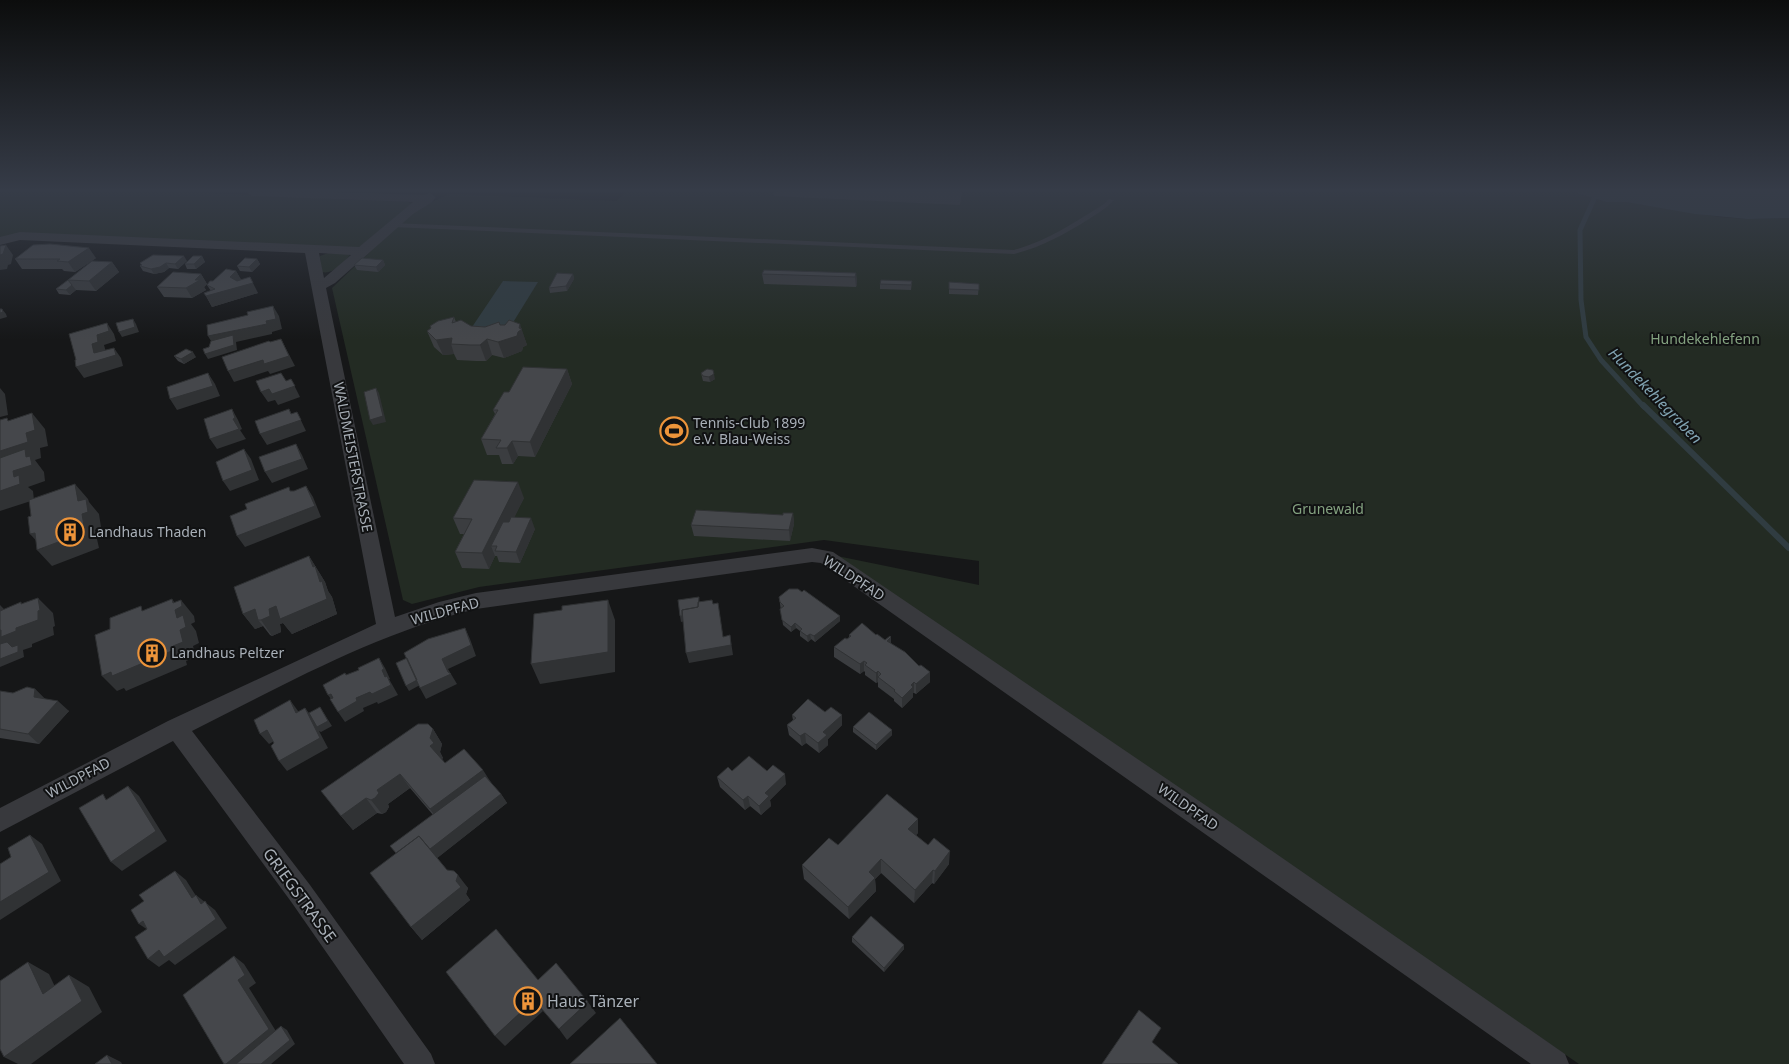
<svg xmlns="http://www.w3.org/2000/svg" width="1789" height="1064" font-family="'Noto Sans',sans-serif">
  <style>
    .green { fill: #232b23 }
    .water { fill: #303c41 }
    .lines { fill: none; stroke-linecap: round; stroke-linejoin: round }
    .stream-far1 { stroke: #303c41; stroke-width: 5 }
    .stream { stroke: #303c41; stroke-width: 6 }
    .lane { fill: #38393d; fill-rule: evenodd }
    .street { fill: #38393d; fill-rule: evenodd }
    .wall { fill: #3b3d40 }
    .shaded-wall { fill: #303234 }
    .building { fill: #45474b; stroke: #303234 }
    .labels { text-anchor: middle; stroke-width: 4; stroke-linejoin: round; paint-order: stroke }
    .park-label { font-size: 14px; fill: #84a280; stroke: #111213 }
    .poi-label { font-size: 14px; fill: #a9b0b8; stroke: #111213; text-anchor: start }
    .street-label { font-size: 14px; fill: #a9b0b8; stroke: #111213 }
    .water-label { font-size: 15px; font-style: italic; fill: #81a3b2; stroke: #111213 }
    .near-street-label { font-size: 16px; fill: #a9b0b8; stroke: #111213 }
    .near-poi-label { font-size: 16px; fill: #a9b0b8; stroke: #111213; text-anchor: start }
  </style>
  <rect width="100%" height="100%" fill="#161718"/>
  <path class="green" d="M0 192H184L408 202 411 204 363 245 357 248 0 238Z
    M625 192H1574L1606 202H1626L1719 217 1747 219 1789 218V1064H1579L837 556 979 585V561L824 540 479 587 412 604 403 600 332 288 413 211 449 194 617 201Z
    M328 253 348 254 350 255C344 263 332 275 322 272L320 258V256Z"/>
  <path class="water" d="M1574 192H1789V218L1747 219 1695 214 1626 202H1606Z
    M503 281 538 282 509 329 472 327Z"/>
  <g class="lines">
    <path class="stream-far1" d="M1594 199 1580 230 1581 300 1586 337 1601 360 1644 407"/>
    <path class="stream" d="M1643 405 1789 548"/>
    <path class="lane" d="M1109 199 1114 200C1107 208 1098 213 1089 219 1065 234 1042 247 1014 254L392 227 389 225 392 223 1014 250C1047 241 1075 222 1104 204Z"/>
    <path class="street" d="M246 192H334L424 195 430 193 436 197 432 202 413 214 335 283 326 288 395 617 439 602 476 593 812 548 833 552 1236 826 1565 1054 1569 1064H1531L821 563 812 562 476 609C376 633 284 685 192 731L310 885 431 1054 435 1064H404L292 903 173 741 0 832V808L168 721 376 624 305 253 20 240 0 245V237L20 232 359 247 413 202 252 196ZM319 253 351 255 324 278Z"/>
  </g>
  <path class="wall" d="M773 192H962L960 205 774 196Z
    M202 256 205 262 196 269H187L185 264Z
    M96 258 75 272 64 271 62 269H22L15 259Z
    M257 259 260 264 252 272 240 271 237 266Z
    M383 260 385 265 378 272 357 270 354 265Z
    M187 261 178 269 169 268 164 272 154 274 143 271 140 266 141 265 140 263Z
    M112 262 119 272 96 291 76 290 70 295 59 294 56 289 68 280Z
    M236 271 241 280 258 293 212 307 206 296 211 291 207 285Z
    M856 273 857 284 856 287 764 284 762 274Z
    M201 274 207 284 204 287 206 290 192 298 164 297 157 287Z
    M573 274 574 279 567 291 550 293 549 288Z
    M912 281 911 290 880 289V284Z
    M949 282 979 284 978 295 949 294Z
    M454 317 456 322 471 326 485 327 500 325 521 329 527 345 523 347 522 351 504 358 492 355 486 361H476L457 360 454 354 443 355 434 347 427 331Z
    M174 356 196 357 184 364 178 361Z
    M567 369 572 384 535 457 518 456 513 464H502L499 455H487L481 439 495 414 493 410 509 392Z
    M701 373 715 379 710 382 703 381Z
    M524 498 514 517 535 529 520 563 499 562 497 556H495L489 569 462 568 455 552 464 534H460L453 518Z
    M793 513 794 524 790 541 694 536 691 525 783 515Z
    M309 556 325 582 328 591 332 597 337 614 292 634 283 623 280 624 281 632 272 636 270 635 263 626 255 629 243 614Z
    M779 597 840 621 815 642 811 639 808 642 800 636V631L796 628 791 632 783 625Z
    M849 635H876L885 640 891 637V644L919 666 930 672V682L916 694 914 693H913V697L902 708 894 701V699L878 687V682L876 683 865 675V672L864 671 860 674 834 657V647L847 639 849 638Z
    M35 689 45 699 69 711 39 744 0 738V691L13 693Z
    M825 712 842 715V725L828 739V745L819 753 806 743 802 746 789 735 787 725 793 720 792 715Z
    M853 727 892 730V735L876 750 853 732Z
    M433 729 442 744 440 752 443 758 442 759 445 763 490 782 501 794 507 803 437 858 447 870 468 888 466 894 470 900 422 940 411 927 396 853 433 815 410 788 388 804 389 807 386 812 382 814 377 813 353 830 341 816Z
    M732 771H767L786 784 770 800 771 806 761 815 750 806 745 810 720 787 717 777Z
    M918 833 916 835 949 864 934 884 932 883 914 903 881 873 875 879 876 891 849 919 804 879 802 865 838 845Z
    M852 937 904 949 884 972 852 942Z"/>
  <path class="shaded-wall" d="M6 245 13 255 11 264 8 265 7 269 0 270V256Z
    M89 248 96 258 75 272 68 262Z
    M184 256 187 261 178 269 175 264Z
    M202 256 205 262 196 269 194 264Z
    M257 259 260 264 252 272 249 267Z
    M383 260 385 265 378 272 376 267Z
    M112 262 119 272 96 291 89 281Z
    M166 263 169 268 164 272 154 274 151 269Z
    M236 271 242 281 235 287 230 277Z
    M856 273 857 284 856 287 855 277Z
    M201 274 207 284 204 287 206 290 192 298 186 288Z
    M573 274 574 279 567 291 566 286Z
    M250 277 258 293 212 307 206 296Z
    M72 285 76 290 70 295 66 290Z
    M273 306 279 316 282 329 272 332V334L236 342 237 350 208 359 205 354 214 346 208 336 266 321Z
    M2 309 6 314 7 317 0 319V313Z
    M133 319 136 324 139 332 122 337 119 332Z
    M107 323 114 334 116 341 104 345 106 352 114 348 121 358 123 366 84 378 76 367 94 353 92 344 97 335Z
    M520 324 527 345 523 347 522 351 504 358 498 342 519 328Z
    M452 338 451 344 454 354 443 355 436 340Z
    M281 339 295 366 270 374 268 371 234 382 228 371 263 360Z
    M487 339 492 355 486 361 480 345Z
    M193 352 196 357 184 364 181 359Z
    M567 369 572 384 535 457 530 442Z
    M208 373 215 384 220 396 177 410 170 399Z
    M714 374 715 379 710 382 709 377Z
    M291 379 300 397 278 405 275 400 268 402 261 392 269 389 290 388Z
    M0 388 5 394 8 415 0 417Z
    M376 388 379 393 386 422 373 425 370 420Z
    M232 409 238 420 242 429 240 430 246 439 217 449 210 439 233 419Z
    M289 409 296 422 297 412 306 431 267 445 260 434Z
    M32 413 45 429 48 446 40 448 41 458 35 460 44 472 45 481 28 487 33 491 34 500 0 511V451L26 433Z
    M512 441 518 456 513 464 507 448Z
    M296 444 302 455 308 469 272 483 265 472Z
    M244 449 251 459 259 480 230 491 223 481Z
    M518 482 524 498 499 549 497 546H491L495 556 489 569 482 553Z
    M75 484 88 499 89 502 99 514 101 527 95 530 99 548 52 566 37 550 43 548 30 534 78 501Z
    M306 486 313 497 321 517 245 547 237 536Z
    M793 513 794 524 790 541 789 530Z
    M531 518 535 529 520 563 516 552Z
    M309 556 325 582 328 591 332 597 337 614 292 634 283 623 280 624 281 632 272 636 261 620H258L263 626 255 629 243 614 255 609H269L320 582Z
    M699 597 701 617 681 622 680 616Z
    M38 598 53 613 55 626 53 627 54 635 32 644V647L23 650 24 657 0 667V630L16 628 38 611Z
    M172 599 179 608 181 600 194 616 195 622 191 624 196 631 199 643 193 646 196 657 186 661 187 665 126 691 124 688 117 691 102 676 173 646 177 618Z
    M608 600 615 620V672L540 684 531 664Z
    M718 603 724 646 730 635 733 655 689 663 686 653 723 637Z
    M0 605 10 615 0 617Z
    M840 616V621L815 642 814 636Z
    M795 623 796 628 791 632V627Z
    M465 628 470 639 476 656 448 669 457 684 426 699 420 688Z
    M810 634 811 639 808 642 807 636Z
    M891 637V648L887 641Z
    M379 658 385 668 390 679H389L398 695 378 704 377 702 363 708 364 711 345 722 338 712 356 698 370 692 385 677 382 670Z
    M407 658 420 685 409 691 406 686Z
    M864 661V671L860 674V664Z
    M878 671V682L876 683V673Z
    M930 672V682L916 694V684Z
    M914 682V693H913V697L902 708V698L911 685Z
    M35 689 46 700 34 697Z
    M331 694 336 706 328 695Z
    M290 700 298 711 304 723 296 713Z
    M58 701 69 711 39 744 28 734Z
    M320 707 332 726 321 732 319 731 328 748 287 771 279 761 305 708 313 718Z
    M842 715V725L828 739V745L819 753 818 743 823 732Z
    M433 729 442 744 440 752 443 758 439 761 430 746V738Z
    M267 730 276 740 269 744 260 734Z
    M892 730V735L876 750V745Z
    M805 733 806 743 802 746 800 736Z
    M483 770 492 784 440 823 430 809Z
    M400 774 410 788 388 804 389 807 386 812 382 814 371 800 377 790Z
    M785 774 786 784 770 800 771 806 761 815 759 806 765 793Z
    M128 786 139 796 167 841 122 871 111 862Z
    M501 794 507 803 436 859 429 849Z
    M748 796 750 806 745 810 743 800Z
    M366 798 377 813 353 830 341 816Z
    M918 819V833L908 843V829Z
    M30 835 42 844 61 881 0 920V902Z
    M950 851 949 864 934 884 935 871Z
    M881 859V873L875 879 876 891 849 919 848 907 869 872Z
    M933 870 932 883 914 903 915 890Z
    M175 871 186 880 203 907 192 898Z
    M458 875 468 888 466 894 470 900 422 940 411 927 456 881Z
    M196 895 215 910 227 928 175 965 169 960 159 967 148 959 201 904Z
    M143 921 151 932 139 924Z
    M904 945V949L884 972V968Z
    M234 956 244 964 256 983 249 988 279 1036 246 1064H226L238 980Z
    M28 962 49 974 64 1006 43 994Z
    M69 975 89 987 102 1012 31 1064H18L4 1057Z
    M534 1000 543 1011 505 1046 495 1036Z
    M588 1002 596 1013 567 1040 559 1029Z
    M281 1026 287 1030 295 1044 271 1064H261Z
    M107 1055 121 1062 122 1064H112Z"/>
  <path class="building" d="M50 244 89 248 68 262 57 261 60 259H15L33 245Z
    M6 245 3 254 0 255V256V246Z
    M153 255 184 256 175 264 166 263 160 267 151 269 140 266 142 265 140 263Z
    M193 256H202L194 264H185Z
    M245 258 257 259 249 267 237 266Z
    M362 258 383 260 376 267 354 265Z
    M92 261 112 262 89 281 68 280Z
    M226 269 236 271 230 277 237 281 250 277 253 283 206 296 204 293 215 289 207 285 210 281H213Z
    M764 270 856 273 855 277 762 274Z
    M173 272 201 274 195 280H200L186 288 157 287Z
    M557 273 573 274 566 286 549 288Z
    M68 280 72 285 66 290 56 289Z
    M881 280 912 281 911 285 880 284Z
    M949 282 979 284V290L949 289Z
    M273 306 276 319 266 321 267 324 208 336 207 325 248 315 247 312Z
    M0 309H2L3 312 0 313Z
    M454 317 452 323 461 320 471 326 485 327 499 322 500 325H505L509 320 520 324 519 328 522 329 518 332 517 336 498 342 487 339 480 345H470L451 344 452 338 436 340 427 331 431 328 430 326 438 321Z
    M133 319 135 327 119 332 116 323Z
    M107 323 109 331 97 335 98 342 92 344 94 353 114 348 116 355 76 367 75 360H76L69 334Z
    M233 335 234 345 205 354 203 349 209 347 211 341Z
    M281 339 289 356 264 364 263 360 228 371 222 357 269 341 270 342Z
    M186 349 193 352 181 359 174 356Z
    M523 367 567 369 530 442 512 441 507 448H496L501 440 481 439 498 410H493L504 392H509Z
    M707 369 713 370 714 374 709 377 703 376 701 373Z
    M208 373 213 386 170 399 167 387Z
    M281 373 286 381 291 379 295 386 272 394 269 389 261 392 256 381Z
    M376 388 383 416 370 420 364 392Z
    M232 409 235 418 233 419 239 429 210 439 204 419Z
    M289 409 291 414 297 412 301 420 260 434 255 421Z
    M32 413 35 430 26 433 28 442 0 451V420L7 418 8 421Z
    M296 444 302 459 265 472 259 457Z
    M25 449 26 457 30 456 32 465 13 471 14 477 19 475 20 484 0 491V458Z
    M244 449 252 470 223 481 216 462Z
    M474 480 518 482 482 553 455 552 472 519 453 518Z
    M75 484 78 501 86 499 88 512 82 514 85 532 37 550 35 533 30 534 28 517 31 516 29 500Z
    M306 486 315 506 237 536 230 516 247 509 245 504 289 487 290 491H294Z
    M696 510 783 515V513H793L789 530 691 525Z
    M511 517 531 518 516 552 495 551 497 546H491L503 522H509Z
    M309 556 313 567 315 566 320 582 322 581 327 599 280 619 276 606 269 609 270 616 261 620H258L255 609 243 614 234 587Z
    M789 589H798L802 592 804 590 840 616 814 636 810 634 807 636 800 631 802 629 795 623 791 627 782 620 780 609 784 606 780 602 779 597Z
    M699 597 698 607 682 610V616H680L678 600Z
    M38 598 40 610 38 611V620L16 628V631L1 637V630H0V611L21 602V604Z
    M172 599 173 603 181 600 182 606 175 610 177 618 183 615 186 627 180 630 183 642 173 646 174 650 112 676 111 672 102 676 95 635 110 629V618L141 606 142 611Z
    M608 600V652L531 664 534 614 562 610V606Z
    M712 600 713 604 718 603 723 637 730 635 731 645 686 653 682 610 698 607V602Z
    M862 623 876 635 877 634 885 640 890 636 891 637 887 641 905 652 919 666 921 665 930 672 916 684 914 682 911 685 913 687 902 698 894 691 895 690 878 677 881 674 878 671 876 673 865 665 867 663 864 661 860 664 834 647 845 638 847 639 851 636 849 635Z
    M465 628 471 645 442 659 448 672 451 674 420 688 404 653 428 639Z
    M7 642 12 647 18 645V652L0 659V644Z
    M379 658 384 669 382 670 385 677 387 676 391 685 372 694 370 692 356 698 357 701 338 712 330 699 333 698 331 694 328 695 323 685 345 673 346 675 359 670 358 668Z
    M407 658 417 680 406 686 396 663Z
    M27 687 35 689 34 697 58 701 28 734 0 729V691L13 693Z
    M808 699 825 712 831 707 842 715 823 732 827 735 818 743 805 733 800 736 787 725 796 718 792 715Z
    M290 700 296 713 305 708 320 738 279 761 271 746 274 743 267 730 260 734 254 720Z
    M320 707 328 721 317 727 309 713Z
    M869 712 892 730 876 745 853 727Z
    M418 724H428L433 729 430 738 434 743 430 746 445 763 464 749 483 770 430 809 400 774 377 790 379 793 375 798 371 800 366 798 341 816 321 791Z
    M749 756 767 771 773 765 785 774 765 793 769 796 759 806 748 796 743 800 717 777 728 767 732 771Z
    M485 776 501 794 430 849 419 836 396 853 390 846Z
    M128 786 156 831 111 862 79 808 103 794 106 800Z
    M887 794 918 819 908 829 928 845 934 838 950 851 935 871 933 870 915 890 881 859 869 872 875 878 848 907 802 865 829 838 838 845Z
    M30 835 49 872 0 902V864L11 857 8 848Z
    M419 836 447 870 454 871 458 875 456 881 461 887 411 927 370 873Z
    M175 871 192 898 196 895 201 904 205 901 216 919 164 957 159 950 148 959 135 937 147 929 143 921 139 924 131 910 144 901 139 895Z
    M871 916 904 945 884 968 852 937Z
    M496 929 538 980 556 963 588 1002 559 1029 534 1000 495 1036 446 972Z
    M234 956 245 975 238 980 269 1029 226 1064H224L183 995Z
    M28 962 43 994 69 975 82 1001 4 1057 0 1049V981Z
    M1139 1010 1161 1028 1152 1042 1178 1064H1102Z
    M620 1018 657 1064H570Z
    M281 1026 290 1040 261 1064H236Z
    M107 1055 112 1064H95Z"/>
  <linearGradient id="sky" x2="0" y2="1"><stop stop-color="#0c0d0d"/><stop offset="0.56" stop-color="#363c48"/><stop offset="1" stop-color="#363c48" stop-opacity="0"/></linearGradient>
  <rect width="1789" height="340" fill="url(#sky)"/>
  <defs>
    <g id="stadium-ring" transform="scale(1.4375)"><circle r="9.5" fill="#111213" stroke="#ed943a" stroke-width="1.5"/><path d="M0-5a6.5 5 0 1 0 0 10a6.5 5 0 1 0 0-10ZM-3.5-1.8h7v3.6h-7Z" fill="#ed943a"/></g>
    <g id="building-ring" transform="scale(1.4375)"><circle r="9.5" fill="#111213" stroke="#ed943a" stroke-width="1.5"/><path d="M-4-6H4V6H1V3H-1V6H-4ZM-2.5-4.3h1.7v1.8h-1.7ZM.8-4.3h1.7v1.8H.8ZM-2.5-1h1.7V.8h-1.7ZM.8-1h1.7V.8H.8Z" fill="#ed943a"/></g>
  </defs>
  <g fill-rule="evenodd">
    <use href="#stadium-ring" x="674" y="431"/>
    <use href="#building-ring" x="70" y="532"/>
    <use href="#building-ring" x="152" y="653"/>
    <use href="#building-ring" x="528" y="1001"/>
  </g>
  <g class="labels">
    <g class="park-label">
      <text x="1705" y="344">Hundekehlefenn</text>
      <text x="1328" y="514">Grunewald</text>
    </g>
    <g class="poi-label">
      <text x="693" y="428">Tennis-Club 1899<tspan x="693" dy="16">e.V. Blau-Weiss</tspan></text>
      <text x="89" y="537">Landhaus Thaden</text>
      <text x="171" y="658">Landhaus Peltzer</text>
    </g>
    <g class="street-label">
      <text transform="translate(353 457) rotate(79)" y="5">WALDMEISTERSTRASSE</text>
      <text transform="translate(854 578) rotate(33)" y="5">WILDPFAD</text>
      <text transform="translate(445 611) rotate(-15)" y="5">WILDPFAD</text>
      <text transform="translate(78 778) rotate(-28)" y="5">WILDPFAD</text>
      <text transform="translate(1188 807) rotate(35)" y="5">WILDPFAD</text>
    </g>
    <g class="water-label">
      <text transform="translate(1655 396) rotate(46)" y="5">Hundekehlegraben</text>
    </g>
    <g class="near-street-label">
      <text transform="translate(300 895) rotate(54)" y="6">GRIEGSTRASSE</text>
    </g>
    <g class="near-poi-label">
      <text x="547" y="1007">Haus Tänzer</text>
    </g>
  </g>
</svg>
